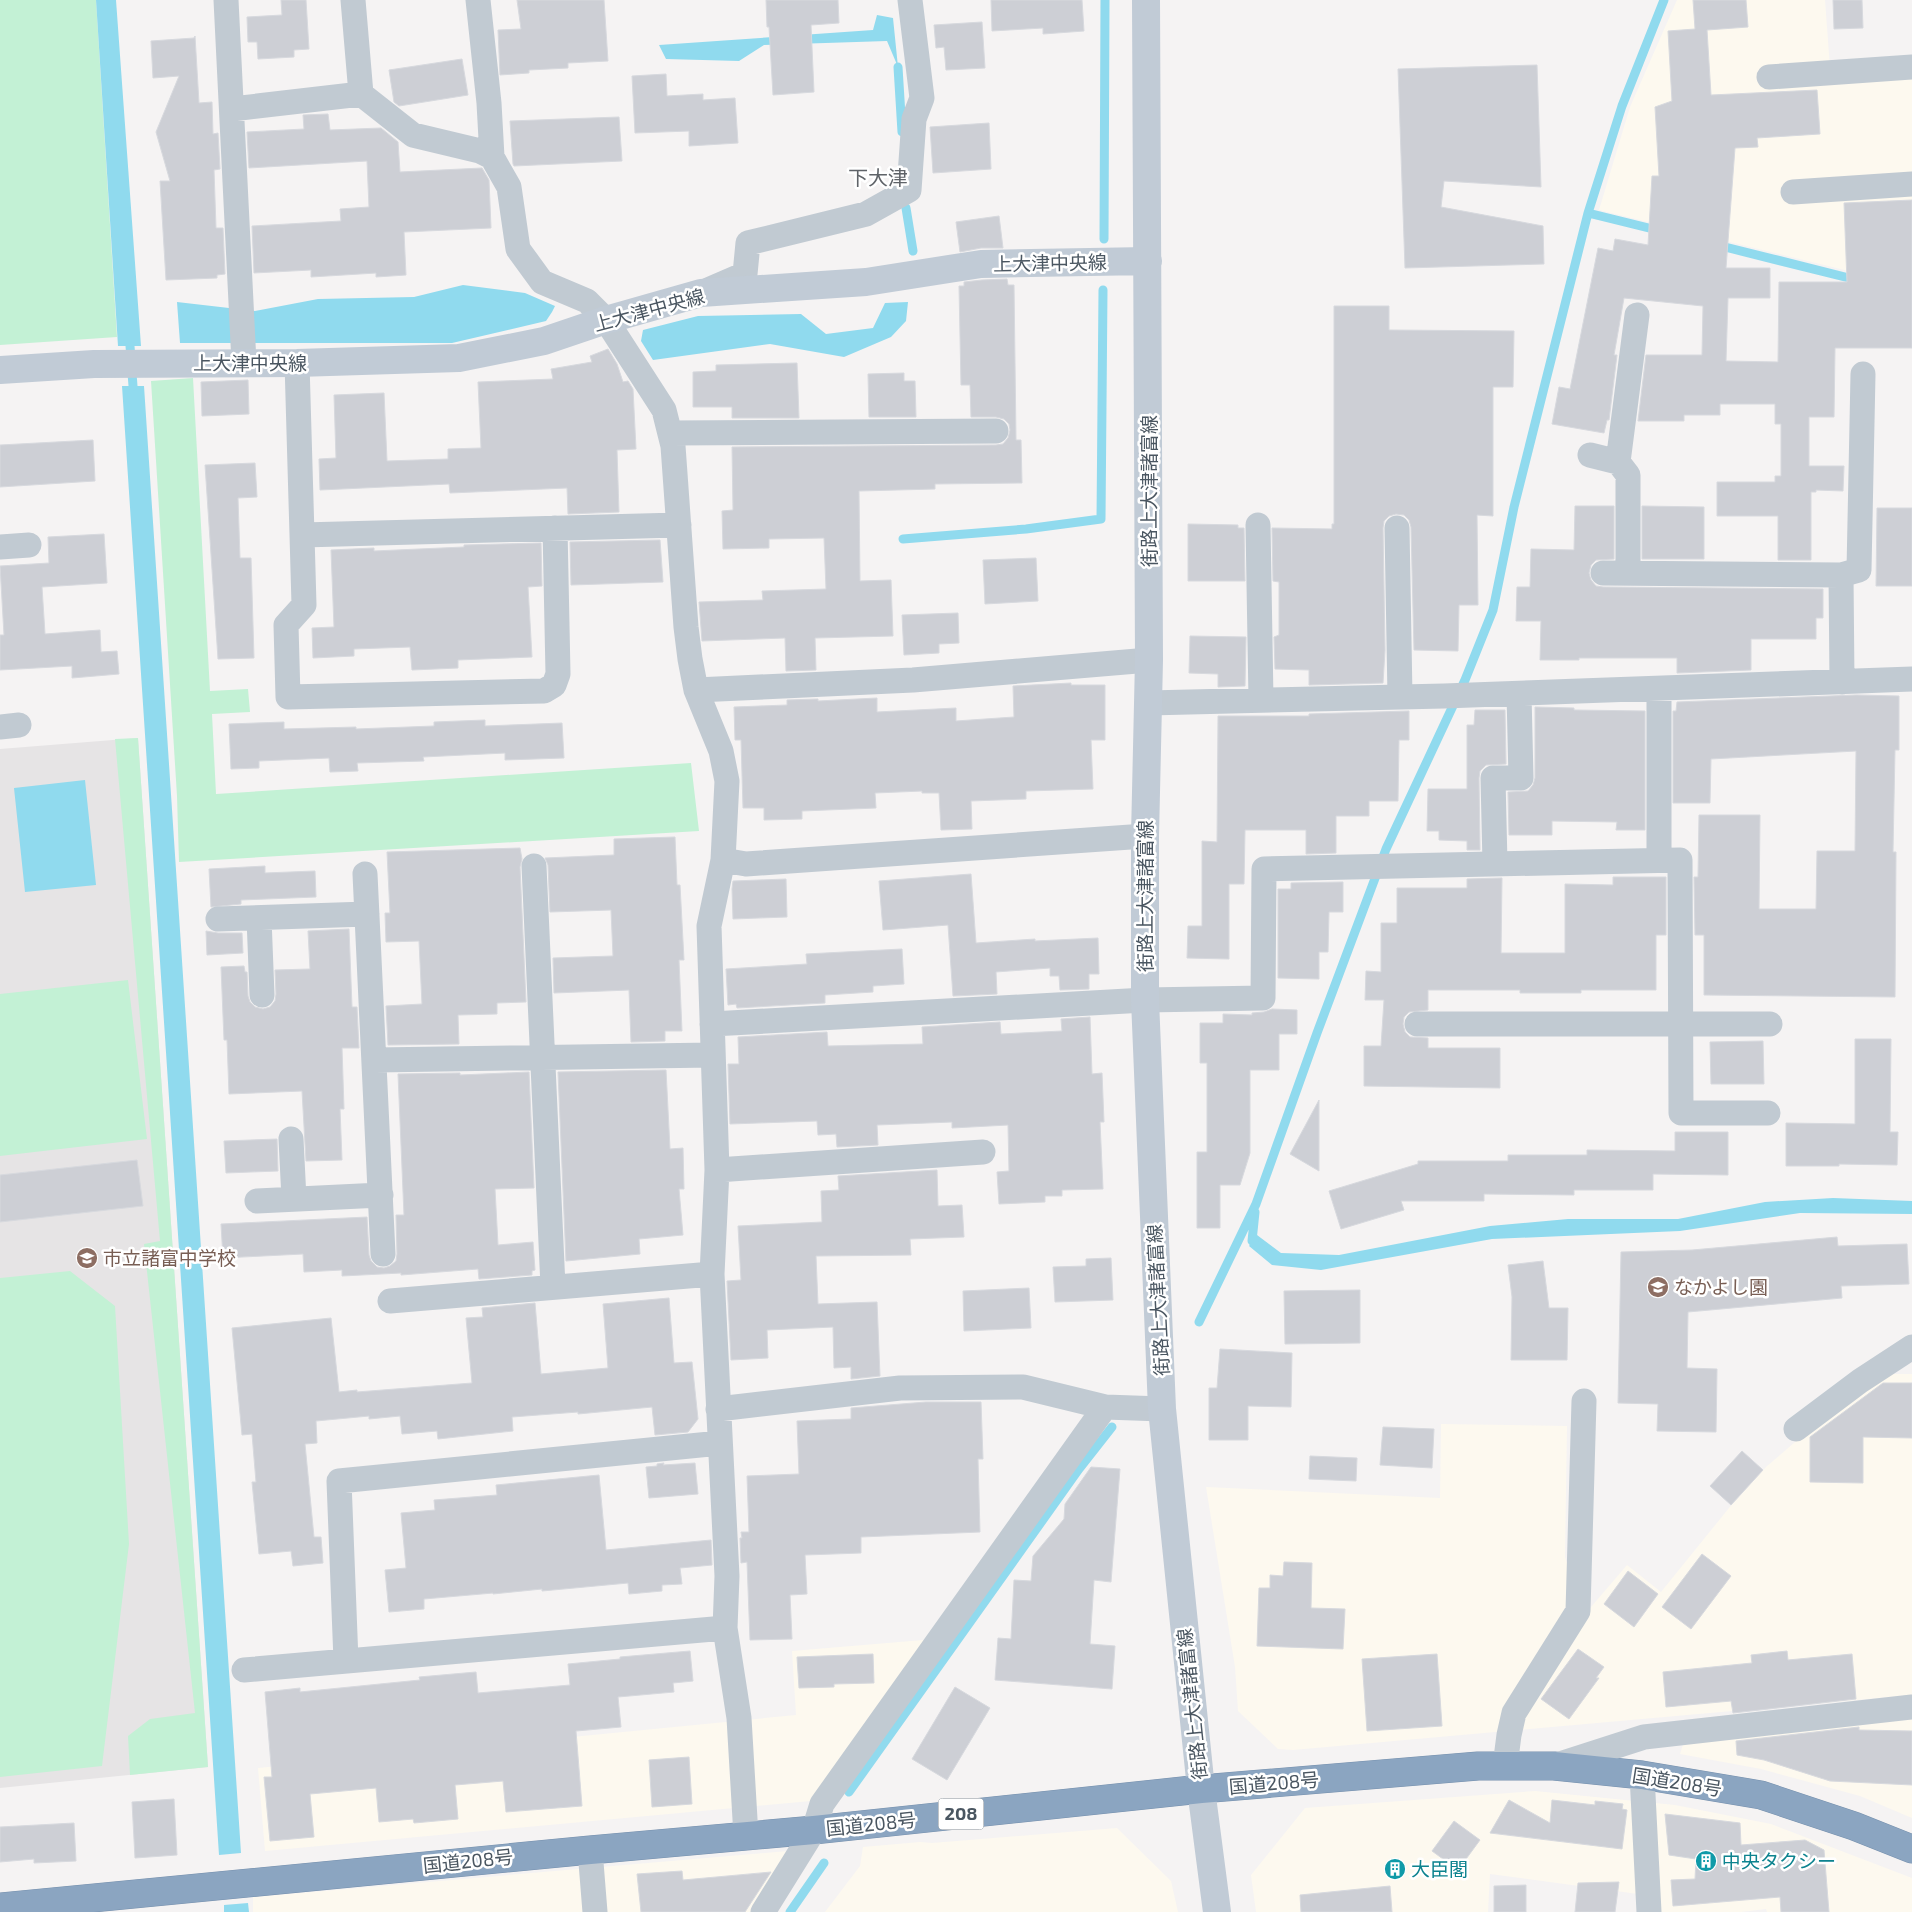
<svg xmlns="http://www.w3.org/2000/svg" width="1912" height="1912" font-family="'Exo 2','Noto Sans JP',sans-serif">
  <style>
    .commercial { fill: #fdf9ef }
    .education { fill: #e6e4e5 }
    .green { fill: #c3f1d5 }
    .water { fill: #90daee }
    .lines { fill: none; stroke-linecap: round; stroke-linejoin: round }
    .stream { stroke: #90daee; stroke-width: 9 }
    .building { fill: #cdcfd5; stroke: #d7d9de }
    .highway-casing { stroke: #7690ad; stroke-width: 29 }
    .street { stroke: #c1cad2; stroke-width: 25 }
    .secondary { stroke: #c1cbd6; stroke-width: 28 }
    .highway { stroke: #8ba5c1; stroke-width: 28 }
    .labels { text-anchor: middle; stroke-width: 5; stroke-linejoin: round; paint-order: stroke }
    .shield { fill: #fff; stroke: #808990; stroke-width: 1 }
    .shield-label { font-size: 18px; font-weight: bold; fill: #4a5661 }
    .street-label { font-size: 19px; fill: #4a5661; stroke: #fff }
    .education-label { font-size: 19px; fill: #785e54; stroke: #fff; text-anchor: start }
    .culture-label { font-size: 19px; fill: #0d838f; stroke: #fff; text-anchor: start }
    .neighbourhood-label { font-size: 20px; fill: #5f6368; stroke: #fff }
  </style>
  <rect width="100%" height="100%" fill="#f5f3f3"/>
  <path class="commercial" d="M1677 0H1825L1831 81 1912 76V282L1865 275 1599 210 1630 107Z
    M1880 1374H1912V1695L1293 1750 1278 1749 1238 1711 1235 1667 1206 1487 1440 1498 1441 1424 1567 1426 1565 1557 1585 1614 1627 1565 1661 1592 1729 1508 1766 1467 1802 1436Z
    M947 1638 833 1799 265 1851 258 1768 796 1715 792 1651Z
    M1912 1711V1818L1860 1796 1761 1769 1680 1754 1685 1738Z
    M1535 1791 1675 1805 1771 1824 1912 1878V1912H1767L1766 1909 1741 1912H1660V1897L1490 1874 1488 1912H1256L1251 1875 1305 1808Z
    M1117 1828 1171 1881 1178 1912H825L860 1866 863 1847 920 1842 932 1843Z
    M811 1849 771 1912H253V1897Z"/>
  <path class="education" d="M138 738 208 1767 0 1788V749Z"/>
  <path class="green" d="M0 0H96L117 337 0 345Z
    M193 378 210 691 248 689 250 712 212 714 216 794 691 763 699 831 179 862 177 796 151 381Z
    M138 738 208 1767 130 1775 128 1736 150 1719 195 1713 144 1244 160 1241 115 739Z
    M128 980 147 1139 0 1156V994Z
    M70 1271 115 1306 129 1544 102 1766 0 1777V1278Z"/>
  <path class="water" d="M96 0H116L141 346H118Z
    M877 15 893 18 898 67 887 41 764 45 739 61 666 59 659 45 873 30Z
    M463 285 525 293 555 306 552 312 546 321 452 343H180L177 302 255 311 318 299 414 297Z
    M908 302 906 321 891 337 844 357 770 344 653 360 641 341 643 330 698 316 801 314 826 334 873 328 885 303Z
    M122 386H144L241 1853 219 1855Z
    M85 780 96 885 25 892 14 788Z
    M1833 1198 1912 1201V1214L1800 1213 1680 1231 1492 1239 1321 1270 1272 1265 1249 1246 1257 1235 1281 1253 1339 1255 1490 1226 1568 1219H1678L1765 1202Z
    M248 1903 249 1912H224V1905Z"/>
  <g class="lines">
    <path class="stream" d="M898 67 902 132
      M906 208 913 251
      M1588 213 1661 231
      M1104 239 1105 0
      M1717 245 1857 280
      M130 346 133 386
      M903 539 1026 529 1101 519 1103 290
      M1255 1212 1252 1241 1261 1249
      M1199 1322 1256 1204 1317 1033 1386 849 1465 680 1493 610 1514 507 1588 213 1622 106 1664 0
      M849 1792 1079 1469 1112 1427
      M790 1912 824 1863"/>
  </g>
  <path class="building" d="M281 0H306L309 49 294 50V57L258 59 257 42H248L247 17 282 15Z
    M517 0H604L608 61 568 63V68L529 70V73L500 75 498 30 521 29Z
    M766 0H838L839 23 811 25 814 92 773 95 769 27H767Z
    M991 0H1082L1084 31 1043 34V28L992 31Z
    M1693 0H1746L1748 27 1707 30 1711 95 1817 90 1820 134 1757 138 1758 147 1735 148 1726 268H1770V298H1728L1726 361 1778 362 1779 282H1847L1844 203 1912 200V348H1835L1834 417H1809V466H1844L1843 491 1816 490V492H1811V560H1778V516H1717V482H1775V476H1781V424H1775V404H1720V415H1684V421H1638L1646 355H1702L1703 306 1624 298 1614 355H1617L1609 420H1607L1604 433 1552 424 1559 387 1570 389 1598 248 1613 251 1615 239 1648 245 1652 176H1659L1655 107 1672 101 1668 31 1695 29Z
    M1833 0H1862L1863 28 1834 29Z
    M982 22 985 68 946 70 944 47 936 48 934 25Z
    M195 36 199 103 212 102 213 134 218 133 220 169 214 170 216 228H223L225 274 217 275V278L166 280 160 181H170L156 132 179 76 153 78 151 41 194 38Z
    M462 59 468 95 399 106 394 102 389 70Z
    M1537 65 1541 187 1444 181 1441 207 1543 226 1544 264 1405 268 1398 69Z
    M666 74 667 96 703 94V100L735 98 738 143 689 146V131L635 133 632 76Z
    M328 114 330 130 381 128 398 142 400 172 482 168 489 180 491 228 404 232 406 275 376 277V273L311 277V270L254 273 252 226 341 221 340 209 369 207 367 161 249 168 247 132 304 129 303 115Z
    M619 117 622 161 514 166 513 164 510 121Z
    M989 123 991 169 933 173 930 127Z
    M999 216 1003 248H981L960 252 956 222Z
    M1007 279 1008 285H1014L1016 440H1021L1022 483 935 484V489L859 491 860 581 891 580 893 636 815 638 816 670 786 671 785 638 702 641 699 602 763 600 762 591 826 589 824 538 769 539V548L723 549 722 511 733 510 732 447 996 445 1003 444 1008 438 1010 430 1009 424 1004 419 996 417H971L970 385H961L959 286H964V282L982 280Z
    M1334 306H1389V330L1514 331 1513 387H1493V516L1477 515 1478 605H1459L1458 651 1414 650 1411 527 1409 520 1404 515 1396 514 1389 516 1384 521 1383 528 1385 650 1383 683 1309 685V670L1275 669 1274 637 1279 635V582L1273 581 1272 528 1332 529V524H1334Z
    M608 349 617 364 623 382 628 381 633 389 636 449 617 450 619 512 568 514 567 488 450 493 449 484 320 490 319 459 336 458 334 395 384 393 387 461 448 459V449L481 448 478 382 553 379 551 369 592 362 590 356Z
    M797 363 799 418H732V407H693V372L716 371V365Z
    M904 373V381H915L916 417H869L868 374Z
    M248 380 249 414 202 416 201 382Z
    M93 440 95 481 0 487V445Z
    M255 463 257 497 238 498 240 558H251L254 658 218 659 205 465Z
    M1575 506H1614V559L1596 560 1591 565 1589 573 1591 580 1596 586 1603 587 1823 589V618H1816V639H1751V670L1677 673V658H1579V660H1540L1541 621H1516L1517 587H1530L1531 549 1574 550Z
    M1642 506 1704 507V559H1642Z
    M1877 508H1912V586H1876Z
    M1188 524 1238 525V528H1244L1245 581H1188Z
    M104 534 107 583 42 587 45 634 100 630 101 652 117 651 119 674 72 678V666L0 670V635H4L0 566 49 563 48 537Z
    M660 540 663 582 571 585 570 542Z
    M541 543 542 586 528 587 532 657 458 660V668L412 670 410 647 354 649V656L313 658 312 628 334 627 331 550 374 548V551L464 547V545Z
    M1036 558 1038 601 985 604 983 560Z
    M958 613 959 643 939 644V653L904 655 902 615Z
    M1190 636 1246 637 1245 686 1218 687V674L1189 673Z
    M1071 683V685H1105V740H1091L1093 789 1026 791V799L971 801 972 829 941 830 939 793H922V791L875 793 876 808 802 811V819L764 820V808H743L741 740H735L734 707 787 705V700L818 699V701L877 698V712L956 708V721L1014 717 1013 686Z
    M1856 695 1899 696V750H1895L1893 852H1896L1895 997 1704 995V935H1695L1694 877H1698L1699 815H1760L1759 909H1816L1817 851H1855L1856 751 1711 759 1710 803H1673V711H1676L1677 702Z
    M1535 707 1574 708V710L1645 711V830H1616L1617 822 1552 821V835H1509L1508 792 1528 791 1533 785 1535 778Z
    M1475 710H1505L1506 764 1486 765 1480 771 1479 778 1480 850H1467V841L1439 840V831H1427L1428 789H1467V725H1474Z
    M1409 711V740H1399L1398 801H1369V816H1336V853L1306 854V830H1245L1244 884H1229V959L1187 958 1188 926H1202V841L1217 842 1218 716H1309V714Z
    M485 720V726L562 723 564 758 505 760V753L423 757 424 761 357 763 358 771 330 772 329 758 259 761V768L231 769 229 724 284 722V729L356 727V729L434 726V722Z
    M675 837 677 885H680L684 960H679L682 1031H665V1041L631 1042 629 990 554 993 553 958 613 956 611 910 550 912 548 865 545 858 614 855V839Z
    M520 848 522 859 520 867 526 1002 497 1003V1014L458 1015 459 1044 388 1045 386 1006 422 1004 419 941 386 942 385 913H390L387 852Z
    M265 866V873L315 871 316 897 241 900V904L211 907 209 869Z
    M971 874 976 943 1035 939V941L1098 938 1099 974H1089V989L1060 990 1059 976H1050V968L996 972 997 994 953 996 948 925 883 930 879 881Z
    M1613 877H1666V935H1656V990H1581V993H1520V990H1428V1010L1409 1012 1404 1017 1403 1024 1405 1032 1410 1037 1428 1038V1048H1500V1088L1364 1086V1046H1381L1384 1000H1365L1366 971 1381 972V923H1397V888H1467V879L1502 878 1501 953H1565V884L1613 885Z
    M786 879 787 917 733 919 732 889 733 881Z
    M1343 882V912H1329L1328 952H1319V979L1278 978V889H1291V883Z
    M349 929 352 1007H357L359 1048H342L344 1109H340L342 1160 306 1161 302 1091 229 1094 227 1040H224L221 967 244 966 245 972H247L248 996 250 1002 255 1007 263 1009 270 1007 275 1001 276 994 275 970 310 969 308 931Z
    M206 931 218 933H242L243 953 207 955Z
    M902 949 904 984 873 986V992L825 995V1003L737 1008 736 1004 728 1005 726 969 807 964 806 954Z
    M1272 1009 1297 1010V1034H1279V1070H1250V1153L1240 1185H1220V1228H1197V1152H1207V1063H1200V1023H1223V1014L1252 1015V1013L1264 1012Z
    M1090 1017 1092 1074 1102 1073 1104 1122H1100L1103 1189 1062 1190V1196H1045V1202L999 1204 997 1172 1009 1171 1008 1125 952 1128V1122L877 1125 878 1145 837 1147 836 1134 818 1135 817 1121 730 1124 728 1064H739L738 1037 827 1032 828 1046 923 1044 922 1027 1000 1022 1001 1034 1062 1031 1061 1019Z
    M1855 1039H1891L1890 1132H1898L1897 1165 1839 1164V1166H1786V1123L1855 1124Z
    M1763 1041 1764 1084H1711L1710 1042Z
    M666 1070 670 1149 683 1148 684 1189H679L683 1235 639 1239 640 1254 566 1261 558 1072Z
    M529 1072 534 1188 495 1189 498 1245 533 1242 535 1270 532 1271V1275L479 1279 478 1269 401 1275V1273L342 1276V1270L304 1272 303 1254 223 1258 221 1224 367 1217 369 1255 371 1261 377 1267 384 1268 390 1266 396 1261 397 1254 396 1215H404L398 1074 460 1073V1075Z
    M1319 1100V1171L1290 1154Z
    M1675 1132H1728V1175L1653 1174V1190H1574V1195L1484 1194V1201H1401L1404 1210 1341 1229 1329 1191 1418 1164V1161H1508V1155H1587V1150L1675 1151Z
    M277 1139 278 1171 226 1173 224 1141Z
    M137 1160 143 1206 0 1222V1175Z
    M937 1170 938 1206 962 1205 964 1237 910 1239 911 1255 816 1256 818 1304 877 1302 880 1376 851 1379V1367L834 1368 833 1327 767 1330 768 1358 731 1360 727 1281 741 1280 738 1226 822 1222 821 1191 839 1190 838 1176Z
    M1837 1237 1838 1246 1907 1244 1909 1284 1841 1286 1842 1298 1688 1312 1687 1368 1717 1369 1716 1432 1657 1431 1658 1404 1618 1403 1621 1252 1692 1250Z
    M1111 1258 1113 1300 1055 1302 1053 1267 1086 1266V1259Z
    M1543 1261 1549 1308H1568L1567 1360H1511L1512 1297 1508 1265Z
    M1029 1288 1031 1328 964 1331 963 1291Z
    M1360 1290V1343L1285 1344 1284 1291Z
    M669 1298 674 1363 692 1362 698 1419 688 1432 655 1435 652 1407 578 1414V1412L512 1417 513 1431 438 1439 437 1431 402 1434 400 1416 369 1419V1416L316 1421 317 1443 305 1444 314 1537H321L323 1563 293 1566 291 1551 259 1554 252 1482H256L252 1434 242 1435 232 1328 331 1318 339 1392 357 1390V1392L472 1383 466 1318 483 1317 482 1308 535 1303 541 1374 608 1368 603 1304Z
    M1220 1349 1292 1353 1291 1407 1248 1406V1440H1209V1388H1217Z
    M1883 1383H1912V1438L1863 1437V1483L1810 1482V1437Z
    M926 1402H981L983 1459H978L980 1532 861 1537V1553L805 1555 807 1594 790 1595 792 1639 750 1640 747 1562 741 1563 740 1538H742L741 1532H749L747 1476 799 1474 797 1421 851 1419V1408Z
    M1383 1427 1434 1429 1432 1468 1380 1465Z
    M1742 1451 1763 1470 1731 1505 1710 1486Z
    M1310 1456 1357 1458 1356 1481 1309 1479Z
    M664 1463 663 1465 695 1463 698 1494 649 1498 646 1467 657 1466V1464Z
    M1091 1467 1120 1469 1111 1582 1094 1580 1090 1644 1115 1646 1112 1689 995 1680 998 1638 1011 1639 1014 1580 1031 1581 1033 1556 1064 1519 1065 1504Z
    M599 1475 606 1550 711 1540 712 1565 680 1568 682 1584 662 1585V1591L629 1594 628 1583 542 1591V1589L493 1594V1593L424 1599V1609L389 1612 385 1570 406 1568 401 1513 435 1510 434 1500 497 1495 496 1485Z
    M1702 1554 1731 1576 1691 1629 1662 1607Z
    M1284 1562 1312 1563 1311 1608 1345 1609 1343 1649 1257 1646 1259 1588H1270V1575L1283 1576Z
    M1628 1571 1658 1594 1634 1627 1604 1604Z
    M1578 1649 1604 1667 1596 1678H1599L1569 1719 1541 1699Z
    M690 1651 693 1681 673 1683 674 1692 618 1697 621 1727 576 1731 582 1806 506 1812 503 1781 455 1785 458 1819 414 1823 413 1819 379 1822 376 1788 310 1794 314 1837 270 1841 264 1777H272L265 1692 300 1688V1692L420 1680 419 1677 476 1672 478 1693 570 1685 568 1664 620 1659V1657Z
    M1787 1651 1788 1660 1852 1654 1856 1699 1733 1713 1731 1701 1666 1707 1663 1672 1752 1663 1751 1655Z
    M873 1654 874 1683 834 1684V1687L799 1688 797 1657Z
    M1437 1654 1442 1726 1367 1731 1362 1659Z
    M955 1687 990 1708 947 1780 912 1759Z
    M1859 1727V1730L1912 1731V1785L1830 1781 1764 1760 1737 1755 1736 1741Z
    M689 1757 692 1804 652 1807 649 1760Z
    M174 1799 177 1855 135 1858 132 1802Z
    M1509 1800 1550 1823 1552 1800 1595 1805V1801L1623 1804 1622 1809 1627 1810 1622 1849 1490 1833Z
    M1665 1814 1740 1823 1741 1845 1805 1840 1824 1850 1829 1912H1781L1780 1897 1673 1906 1671 1880 1695 1879 1696 1859 1669 1855Z
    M1454 1821 1480 1840 1458 1870 1432 1851Z
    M74 1823 76 1861 34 1863V1859L0 1862V1827Z
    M682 1871 683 1880 771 1872 745 1912H641L637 1874Z
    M1619 1882 1615 1912H1575L1578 1883Z
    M1526 1885V1912H1494V1886Z
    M1390 1886 1392 1912H1301L1300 1895Z"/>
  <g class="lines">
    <g class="highway-casing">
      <path id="highway" d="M0 1907 590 1850 814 1830 1201 1789 1478 1766H1554L1642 1775 1761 1795 1854 1826 1912 1849"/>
    </g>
    <path class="street" d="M226 0 244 363
      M353 0 361 94 413 135 480 151 492 157 509 187 518 249 542 282 587 301 606 320 664 410 673 446 686 627 690 659 696 690 721 751 727 781 723 860 709 926 717 1170 712 1274 727 1576 725 1628 739 1718 746 1836
      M478 0 489 103 492 157
      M1769 77 1912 67
      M232 109 361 94
      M1793 192 1912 184
      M708 290 745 274 748 243 866 214 909 190 914 119 922 98 910 0
      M297 363 302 535 679 525
      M670 433 996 431
      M1590 455 1618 462 1628 475V573
      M1618 462 1637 315
      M1258 525 1261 700
      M1397 528 1400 697
      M302 535 304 605 286 625 288 697 544 691 554 685 558 674 555 528
      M0 547 29 545
      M1603 573 1841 575 1842 682
      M1841 575 1859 570 1863 374
      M696 690 913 680 1149 660
      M1148 703 1444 696 1912 679
      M0 727 19 725
      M723 860 746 864 1145 836
      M1659 860V689
      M1495 864 1493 778H1521L1519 694
      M534 866 553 1287
      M365 874 383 1254
      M259 918 262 995
      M218 919 367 914
      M712 1024 1145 1000 1263 998 1264 869 1680 860 1681 1113H1768
      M1417 1024H1770
      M375 1060 713 1055
      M291 1139 294 1199
      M717 1170 983 1152
      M257 1201 381 1195
      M390 1301 712 1274
      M718 1409 900 1388 1023 1387 1105 1407 1162 1409
      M1796 1429 1860 1381 1912 1347
      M346 1661 339 1481 720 1443
      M244 1670 725 1628
      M1505 1766 1509 1735 1514 1713 1578 1611 1584 1401
      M1554 1766 1644 1737 1912 1707
      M1642 1775 1649 1912
      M590 1850 595 1912
      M763 1912 814 1830 822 1804 1105 1407"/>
    <path class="secondary" d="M1146 0 1149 660 1145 836V1000L1162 1409 1201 1789 1217 1912
      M0 370 94 364 297 363 459 358 544 341 606 320 701 293 866 282 981 264 1148 261"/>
    <use href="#highway" class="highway"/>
  </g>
  <defs>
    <g id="school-disc" transform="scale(1.125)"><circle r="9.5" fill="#8d6e63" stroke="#fff"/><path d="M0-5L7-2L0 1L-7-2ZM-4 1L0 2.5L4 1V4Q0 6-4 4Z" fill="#fff"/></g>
    <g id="building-disc" transform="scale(1.125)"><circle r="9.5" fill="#0f9aa8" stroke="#fff"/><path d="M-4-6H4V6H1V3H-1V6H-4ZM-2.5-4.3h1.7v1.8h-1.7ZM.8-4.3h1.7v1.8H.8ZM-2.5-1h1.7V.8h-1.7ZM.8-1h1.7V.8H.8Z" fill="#fff"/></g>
  </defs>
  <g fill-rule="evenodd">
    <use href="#school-disc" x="87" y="1258"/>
    <use href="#school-disc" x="1658" y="1287"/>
    <use href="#building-disc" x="1706" y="1861"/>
    <use href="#building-disc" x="1395" y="1869"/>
  </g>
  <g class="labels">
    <rect class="shield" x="938.5" y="1798.5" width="45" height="31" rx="4"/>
    <g class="shield-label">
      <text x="961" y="1820">208</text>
    </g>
    <g class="street-label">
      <text transform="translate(1050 263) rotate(-1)" y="7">上大津中央線</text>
      <text transform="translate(649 310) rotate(-15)" y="7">上大津中央線</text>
      <text x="250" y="370">上大津中央線</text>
      <text transform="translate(1149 491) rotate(-90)" y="7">街路上大津諸富線</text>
      <text transform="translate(1145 896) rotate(-90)" y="7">街路上大津諸富線</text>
      <text transform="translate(1158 1300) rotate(-93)" y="7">街路上大津諸富線</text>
      <text transform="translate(1192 1704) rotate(-96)" y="7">街路上大津諸富線</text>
      <text transform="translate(1677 1782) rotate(9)" y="7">国道208号</text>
      <text transform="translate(1274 1783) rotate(-5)" y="7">国道208号</text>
      <text transform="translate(871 1824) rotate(-6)" y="7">国道208号</text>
      <text transform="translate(468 1861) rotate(-6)" y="7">国道208号</text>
    </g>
    <g class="education-label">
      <text x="103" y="1265">市立諸富中学校</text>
      <text x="1674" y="1294">なかよし園</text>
    </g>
    <g class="culture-label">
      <text x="1722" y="1868">中央タクシー</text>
      <text x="1411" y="1876">大臣閣</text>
    </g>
    <g class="neighbourhood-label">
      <text x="878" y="185">下大津</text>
    </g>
  </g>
</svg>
